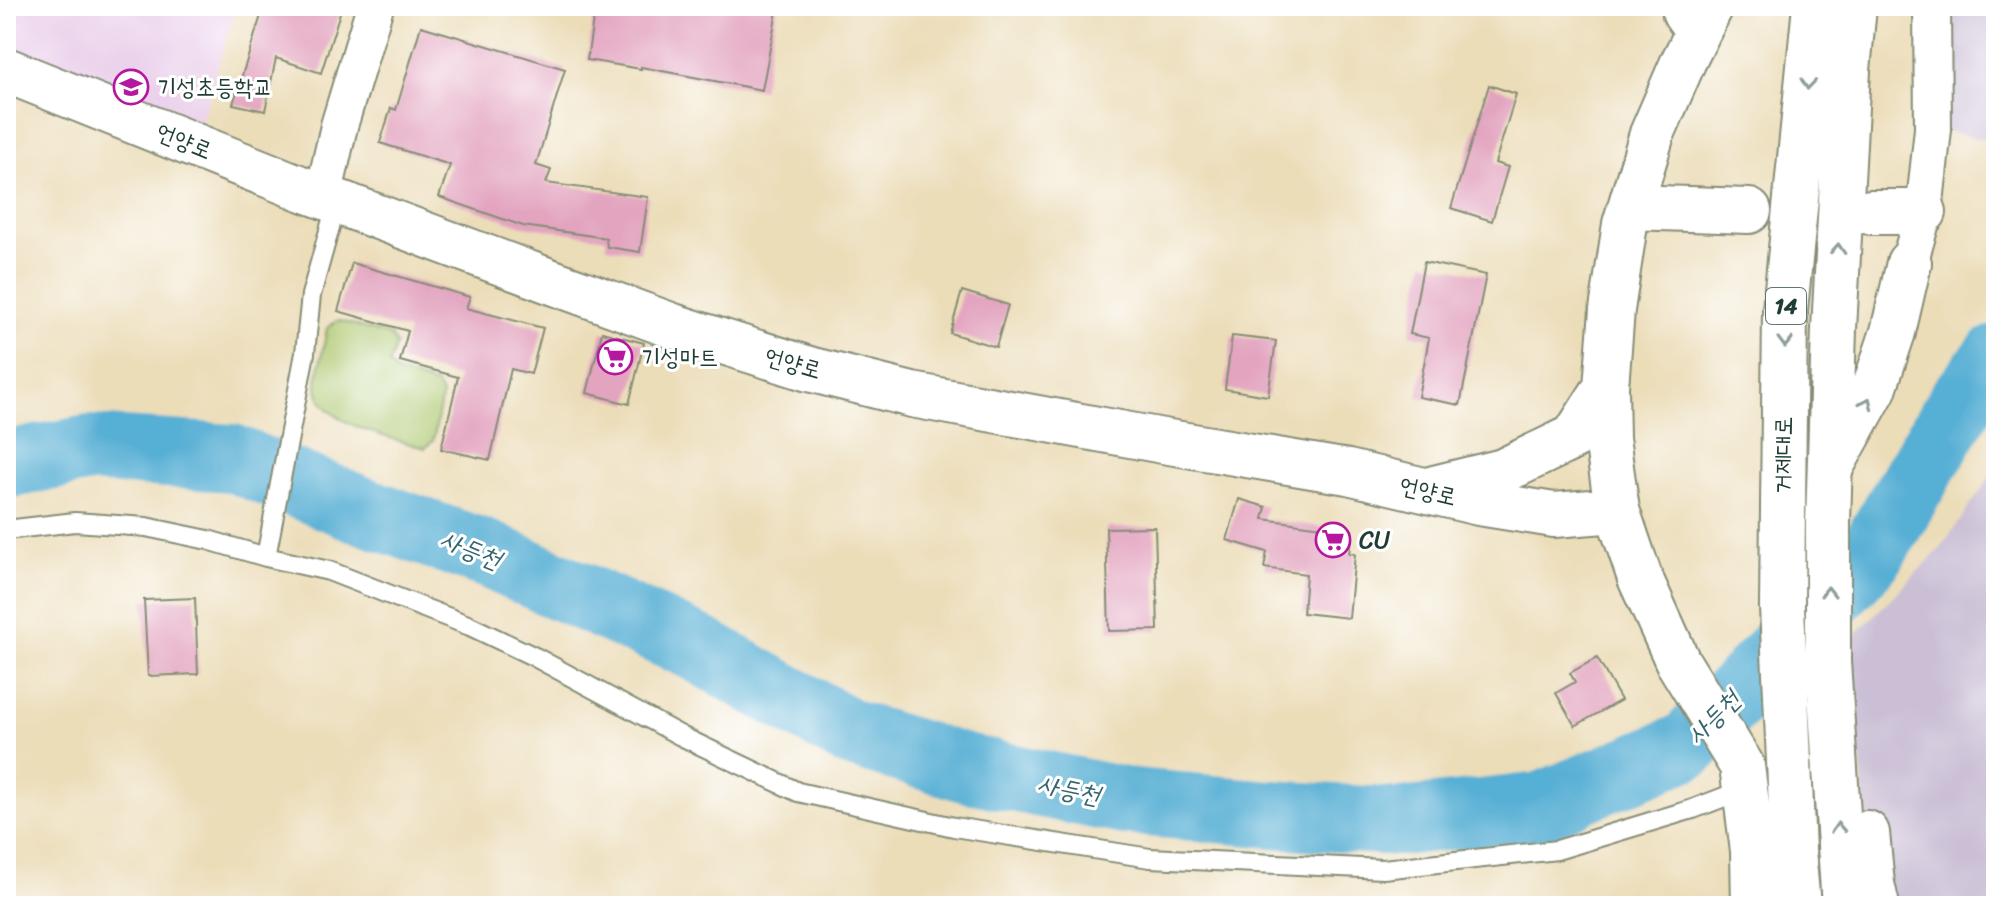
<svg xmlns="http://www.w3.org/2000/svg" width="2002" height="912" font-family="Sriracha,'Poor Story',sans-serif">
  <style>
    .built { fill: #ebd1eb }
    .industrial { fill: #cbbfd5 }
    .green { fill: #acc76d; stroke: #668250; stroke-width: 2 }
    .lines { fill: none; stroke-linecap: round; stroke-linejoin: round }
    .river { stroke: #57afd4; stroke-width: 68 }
    .building { fill: #e3a4c0 }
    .lane-casing { stroke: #868d76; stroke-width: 22 }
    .street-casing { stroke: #868d76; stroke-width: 40 }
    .secondary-casing { stroke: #868d76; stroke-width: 48 }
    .highway-casing { stroke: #868d76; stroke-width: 48 }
    .lane { stroke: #fff; stroke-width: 18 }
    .street { stroke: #fff; stroke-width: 36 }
    .secondary { stroke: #fff; stroke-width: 44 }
    .highway { stroke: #fff; stroke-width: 44 }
    .oneway { stroke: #8f9e9a }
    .labels { text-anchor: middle; stroke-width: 6; stroke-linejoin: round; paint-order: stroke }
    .shield { fill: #fff; stroke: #627771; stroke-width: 2 }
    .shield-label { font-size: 22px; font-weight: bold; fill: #1f3d34 }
    .poi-label { font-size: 24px; fill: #1f3d34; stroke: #fff; text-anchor: start }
    .street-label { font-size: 24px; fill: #1f3d34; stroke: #fff }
    .water-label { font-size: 26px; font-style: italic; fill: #33656c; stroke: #fff }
  </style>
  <rect width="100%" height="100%" fill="#fff"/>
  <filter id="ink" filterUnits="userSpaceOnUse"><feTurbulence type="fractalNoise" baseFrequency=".0125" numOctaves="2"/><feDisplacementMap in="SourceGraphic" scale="16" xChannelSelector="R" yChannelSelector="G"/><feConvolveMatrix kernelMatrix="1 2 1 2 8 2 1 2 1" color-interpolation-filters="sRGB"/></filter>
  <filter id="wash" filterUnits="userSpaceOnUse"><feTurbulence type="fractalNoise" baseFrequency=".006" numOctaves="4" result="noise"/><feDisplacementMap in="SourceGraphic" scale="32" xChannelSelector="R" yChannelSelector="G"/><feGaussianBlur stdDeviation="1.8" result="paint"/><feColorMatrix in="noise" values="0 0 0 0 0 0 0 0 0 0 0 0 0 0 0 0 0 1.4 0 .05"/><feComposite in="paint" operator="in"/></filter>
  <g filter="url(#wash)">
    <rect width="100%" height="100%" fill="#ecddb9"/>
    <path class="built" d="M6 6H236L194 145 6 70Z"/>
    <path class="industrial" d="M1932 6H1996V142L1933 129Z
      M1996 468V906H1877L1872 884 1854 692 1828 662 1941 548Z"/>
    <path class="green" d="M338 320 391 336 396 345 389 364 396 372 437 385 442 395 433 441 425 448C394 438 317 425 317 385 318 367 324 347 327 328Z"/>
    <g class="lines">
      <path class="river" d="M6 465 89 449 232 458 359 509 489 555 693 646 852 734 965 768 1124 801 1271 814 1400 822 1541 806 1687 746 1871 554 1960 403 1996 359"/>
    </g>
    <g id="blocks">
      <path class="building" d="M264 6H342L321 73 276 58 265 111 233 104Z
        M595 6H641L670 10 671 6H778L762 90 641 67V69L587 60Z
        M421 26 565 69 536 165 551 170 546 183 648 197 640 252 607 247 606 238 523 226 439 197 450 165 380 143 391 108 396 110Z
        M1489 85 1516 94 1495 163 1508 167 1492 221 1451 208Z
        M1424 262 1486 275 1460 405 1418 397 1429 338 1410 334Z
        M352 263 470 297 466 308 543 328 531 374 511 369 490 460 441 449 458 377 400 361 408 331 338 311Z
        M962 291 1008 305 996 347 950 333Z
        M602 332 644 343 629 404 587 393Z
        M1232 336 1276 341 1268 396 1225 389Z
        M1239 499 1266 507 1263 519 1352 531 1349 553 1355 554 1349 618 1303 613 1306 574 1264 568 1267 552 1227 540Z
        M1155 527 1158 630 1109 631 1106 528Z
        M195 598 198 674 148 676 144 600Z
        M1597 658 1621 700 1575 726 1556 693 1575 682 1570 673Z"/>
    </g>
  </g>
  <g filter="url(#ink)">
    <use href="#blocks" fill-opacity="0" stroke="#868d76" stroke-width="2"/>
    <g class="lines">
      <g class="lane-casing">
        <path id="lane" d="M6 530 75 522 146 527 208 540 266 557 329 571 470 626 535 657 681 736 798 792 954 827 1150 858 1383 869 1557 850 1693 809 1745 789
          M266 557 305 353 311 295 337 202"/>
      </g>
      <g class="street-casing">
        <path id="street" d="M1684 6 1681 14 1696 35
          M323 197 339 126 375 6
          M1909 263 1924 212 1933 129 1932 6"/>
      </g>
      <g class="secondary-casing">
        <path id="secondary" d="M1711 6 1684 60 1652 134 1625 224 1612 310 1606 387 1607 438 1617 510 1640 578 1678 662 1742 766 1753 851 1754 906
          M6 70 298 187 547 280 673 326 809 369 912 395 1163 441 1348 472 1479 503 1554 515 1617 510
          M1630 207 1749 211
          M1870 212H1924
          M1434 488 1503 471 1574 437 1606 387"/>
      </g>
      <g class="highway-casing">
        <path id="highway" d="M1832 465 1874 389 1893 332 1909 263
          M1867 833 1872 884 1877 906
          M1798 906 1793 850 1782 607 1785 310 1815 6
          M1844 906 1828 662V523L1834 329 1848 70 1854 6"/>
      </g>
      <use href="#lane" class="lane"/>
      <use href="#street" class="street"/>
      <use href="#secondary" class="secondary"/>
      <use href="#highway" class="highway"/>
    </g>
    <defs><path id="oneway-chevron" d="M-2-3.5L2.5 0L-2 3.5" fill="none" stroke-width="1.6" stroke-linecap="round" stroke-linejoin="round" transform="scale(2)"/></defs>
    <g class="oneway">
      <use href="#oneway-chevron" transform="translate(1808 84) rotate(96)"/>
      <use href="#oneway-chevron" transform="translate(1838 249) rotate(-87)"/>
      <use href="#oneway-chevron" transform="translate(1785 342) rotate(91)"/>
      <use href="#oneway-chevron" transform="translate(1867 403) rotate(-64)"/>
      <use href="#oneway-chevron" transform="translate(1828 592) rotate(-90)"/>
      <use href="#oneway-chevron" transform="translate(1838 828) rotate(-93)"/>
    </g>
  </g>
  <defs>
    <g id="school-ring" transform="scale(1.8)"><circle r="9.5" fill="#fff" stroke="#b5179e" stroke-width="1.5"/><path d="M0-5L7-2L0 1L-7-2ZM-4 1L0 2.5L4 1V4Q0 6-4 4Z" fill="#b5179e"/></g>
    <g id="supermarket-ring" transform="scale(1.8)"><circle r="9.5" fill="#fff" stroke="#b5179e" stroke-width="1.5"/><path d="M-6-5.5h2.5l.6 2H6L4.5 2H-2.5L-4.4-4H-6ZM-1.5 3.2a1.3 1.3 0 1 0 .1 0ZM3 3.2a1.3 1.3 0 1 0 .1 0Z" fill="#b5179e"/></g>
  </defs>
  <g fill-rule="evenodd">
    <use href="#school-ring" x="131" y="87"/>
    <use href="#supermarket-ring" x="615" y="357"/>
    <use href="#supermarket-ring" x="1333" y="540"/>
  </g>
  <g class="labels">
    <rect class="shield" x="1766" y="288" width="40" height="36" rx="6"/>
    <g class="shield-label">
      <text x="1786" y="314">14</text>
    </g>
    <g class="poi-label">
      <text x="157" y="95">기성초등학교</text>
      <text x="641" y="365">기성마트</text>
      <text x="1359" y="548">CU</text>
    </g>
    <g class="street-label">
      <text transform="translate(184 141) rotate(22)" y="8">언양로</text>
      <text transform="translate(793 363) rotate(16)" y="8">언양로</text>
      <text transform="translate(1783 455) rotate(-89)" y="8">거제대로</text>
      <text transform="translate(1428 491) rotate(13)" y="8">언양로</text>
    </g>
    <g class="water-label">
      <text transform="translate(471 549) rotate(22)" y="9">사등천</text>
      <text transform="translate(1713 717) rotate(-45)" y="9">사등천</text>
      <text transform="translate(1069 789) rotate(12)" y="9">사등천</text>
    </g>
  </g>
  <rect width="2002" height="912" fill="none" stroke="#fff" stroke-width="32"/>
</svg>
